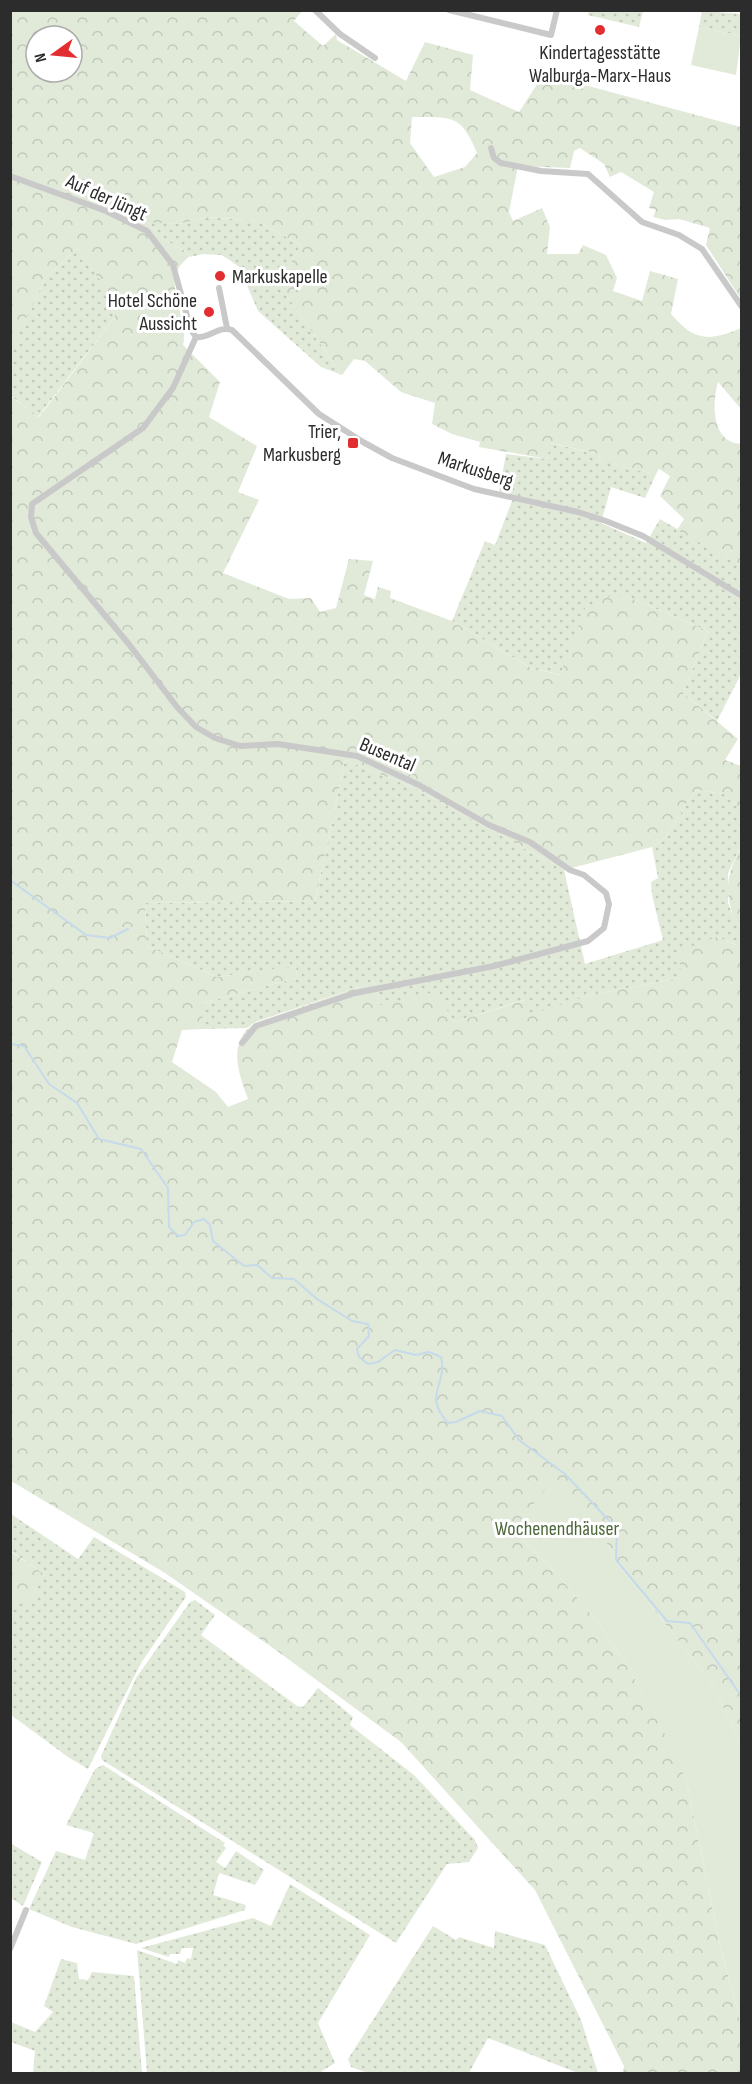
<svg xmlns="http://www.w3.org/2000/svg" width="752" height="2084" font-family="'Sofia Sans Condensed',sans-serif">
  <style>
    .grass { fill: url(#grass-dots) }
    .forest { fill: url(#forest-crowns); fill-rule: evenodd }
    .garden { fill: #e1ead9 }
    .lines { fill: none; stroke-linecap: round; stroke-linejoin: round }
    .stream { stroke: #c5daea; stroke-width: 2 }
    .street { stroke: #c9c9c9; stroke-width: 6 }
    .poi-dot { fill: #e32e31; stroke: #fff; stroke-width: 2 }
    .labels { text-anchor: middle; stroke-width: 6; stroke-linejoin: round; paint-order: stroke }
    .poi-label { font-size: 20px; fill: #2c2c2c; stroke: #fff; text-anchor: end }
    .street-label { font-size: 20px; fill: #2c2c2c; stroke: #fff }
    .park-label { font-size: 20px; fill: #4d673a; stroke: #fff }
  </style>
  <defs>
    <pattern id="grass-dots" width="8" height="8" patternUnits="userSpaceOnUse" patternTransform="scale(1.5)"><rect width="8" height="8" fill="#e1ead9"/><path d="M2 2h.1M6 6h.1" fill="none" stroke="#c1c9ba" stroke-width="1.8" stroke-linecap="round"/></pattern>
    <pattern id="forest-crowns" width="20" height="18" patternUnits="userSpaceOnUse" patternTransform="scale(1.5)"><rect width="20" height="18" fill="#e1ead9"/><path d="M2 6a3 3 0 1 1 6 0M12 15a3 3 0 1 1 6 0" fill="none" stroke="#c1c9ba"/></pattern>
  </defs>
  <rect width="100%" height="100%" fill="#fff"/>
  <path class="grass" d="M589 11V10L643 11 639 27 588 15Z
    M702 11 741 14V36L699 27Z
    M207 217 257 221 301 245 279 284 342 375 321 367 258 311 239 267 228 259 221 255 204 254 189 257 184 250 166 241 147 221 179 224Z
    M77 249 106 287 115 317 38 417 11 396 10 341H15L46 277Z
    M550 443 599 454 598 461 650 473 659 468 645 498 611 487 601 523 646 543 660 519 741 566V674L717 721 683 693 708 631 626 596 594 608 587 604 561 675 531 668 452 621 485 541 495 545 514 496 499 492 506 454 547 459Z
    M345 760 414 788 564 870 585 964 663 940 652 895 651 882 658 878 652 847C676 834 679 808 697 790L724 794 741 810V846L728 873V903L735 920 741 919V947L717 937 681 978 591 995 529 1016 524 1000 455 1022 380 1005 374 982 255 1022 247 1028 202 1029V1003L297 978 296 967 217 977 147 946 145 903 315 901Z
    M11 1514 78 1559 94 1537 185 1592 186 1597 141 1663 88 1769 68 1757 11 1715 10 1599 28 1605 44 1574 11 1551Z
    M195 1600 215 1615 201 1635 297 1706 303 1707 318 1688 353 1717 350 1725 414 1775 475 1840 478 1848 469 1862 447 1864 396 1943 102 1760 101 1756 136 1678 190 1602Z
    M103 1765 225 1843 223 1845 226 1848 216 1862 225 1868 236 1851 264 1870 255 1885 219 1873 213 1895 246 1905 245 1910 136 1944 72 1927 29 1909 56 1851 85 1860 94 1833 66 1825 95 1769Z
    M10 1843 42 1862 23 1906 11 1898Z
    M290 1884 370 1935 318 2023 335 2063 319 2073H147L137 1950 177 1964 178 1960 185 1963 187 1958 191 1959 193 1948H182L180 1954H170L169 1957 141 1948 253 1918 271 1926Z
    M433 1926 456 1940 459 1937 494 1948 495 1931 545 1945 581 2020 598 2073H578L488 2038 469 2073H368L351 2067 348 2059Z
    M61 1959 77 1963 79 1979 88 1980 92 1972 134 1976 142 2073H33L35 2051 11 2042V2022L35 2032 53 2012 44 2006Z"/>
  <path class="forest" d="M11 11H302L294 21 323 46 336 34 337 40 406 81 425 42 473 55 470 90 519 112 536 86 540 73 741 127V299L706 245 710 228 679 219 665 220 653 217 656 210 649 208 654 192 621 172 610 177 604 164 580 148 574 151 570 168 518 166 509 212 513 221 542 208 550 227 547 254H578L583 245 606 255 617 278 613 291 642 301 650 271 678 279 671 314C694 341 709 342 741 328V409L718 382C712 402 711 443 741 444V566L677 530 684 519 660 496 670 476 659 469 650 473 598 461 599 454 551 443 547 459 479 447 480 442 452 434 432 424 435 403 401 392 365 361 354 359 342 375 279 284 301 245 257 221 207 217 179 224 148 222 166 241 184 250 189 257C157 280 190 314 183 345L220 382 209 417 257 446 238 492 259 500 223 573 289 599 311 598 320 612 336 608 349 559 373 561 364 595 375 599 378 587 391 591 390 598 452 621 531 668 560 675 587 603 594 607 602 597 626 596 708 631 683 693 738 739 725 760 741 766V810L724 794 697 790C679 808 676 834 652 847L564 870 414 788 345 760 315 901 145 903 147 946 217 977 296 966 297 978 202 1003V1029L182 1030 172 1062 216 1092 228 1107 248 1099C238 1072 227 1042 255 1023L374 982 380 1005 435 992 455 1022 525 1000 529 1015 591 995 681 978 679 951 717 937 741 947V1745L711 1682 615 1561 598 1523 513 1530 556 1573 598 1622 627 1665 678 1757 687 1784 721 1950 741 2023V2073H623L624 2066 535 1890 401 1742 273 1648 165 1573 11 1481 10 396 39 417 115 317 106 288 77 249 46 277 15 342 11 341ZM36 36H72V72H36ZM412 117C452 117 461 114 477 153L465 167 434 177 410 143Z
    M741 846V919L735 921C723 888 727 876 741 846Z
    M10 1551 44 1574 28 1606 11 1599Z"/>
  <path class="garden" d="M699 27 741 36 736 75 691 65Z
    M555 1477 598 1523 615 1561 711 1682 741 1745V2023L721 1950 687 1784 677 1756 627 1665 598 1622 556 1573 513 1530Z"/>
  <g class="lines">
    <path class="stream" d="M10 880 86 935 110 938 128 929
      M10 1044 24 1046 49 1084 77 1103 99 1139 141 1149 168 1188 169 1227 178 1236 185 1235 194 1222 204 1219 210 1225 213 1241 244 1266 257 1265 272 1278 294 1279 317 1299 352 1321 368 1324 369 1336 357 1349 359 1357 368 1364 378 1362 395 1350 416 1355 429 1352 441 1357C448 1385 422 1394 448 1423L456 1422 480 1411 502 1416 519 1440 565 1474 617 1529 616 1560 667 1621 690 1623 742 1697"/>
    <path class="street" d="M315 10 340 34 375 58
      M449 10 551 35 557 10
      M491 148 494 158 501 163 541 171 588 174 642 222 679 235 702 249 742 307
      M10 176 106 211 147 231 173 265 191 330 196 337
      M219 288 227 328
      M196 337 173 388 143 428 32 504 31 517 36 533 128 643 177 707 196 727 215 738 240 746 278 744 357 756 419 785 489 825 530 842 570 870 584 875 606 893 609 904 604 928 588 941 494 966 355 993 256 1026 242 1043
      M196 337C209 339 219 325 232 330L319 414 363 442 392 458 474 489 578 512 606 521 643 536 742 596
      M10 1949 26 1910"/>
  </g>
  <g class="poi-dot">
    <circle cx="600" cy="30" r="6"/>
    <circle cx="220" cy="276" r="6"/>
    <circle cx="209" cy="312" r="6"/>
    <rect x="347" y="437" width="12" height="12" rx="3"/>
  </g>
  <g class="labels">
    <g class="poi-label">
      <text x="600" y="59" text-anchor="middle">Kindertagesstätte<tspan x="600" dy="23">Walburga-Marx-Haus</tspan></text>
      <text x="232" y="283" text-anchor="start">Markuskapelle</text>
      <text x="197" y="307">Hotel Schöne<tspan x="197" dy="23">Aussicht</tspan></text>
      <text x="341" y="438">Trier,<tspan x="341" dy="23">Markusberg</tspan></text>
    </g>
    <g class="street-label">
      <text transform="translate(107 197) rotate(24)" y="7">Auf der Jüngt</text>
      <text transform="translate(476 469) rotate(18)" y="7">Markusberg</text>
      <text transform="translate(388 754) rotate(23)" y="7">Busental</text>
    </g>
    <g class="park-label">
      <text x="557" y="1535">Wochenendhäuser</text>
    </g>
  </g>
  <rect width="752" height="2084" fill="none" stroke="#2c2c2c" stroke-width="24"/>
  <g transform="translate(54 54) rotate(255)"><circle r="28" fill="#ffffff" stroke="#ababab" stroke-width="1.5"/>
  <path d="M0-4.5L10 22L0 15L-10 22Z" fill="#e32e31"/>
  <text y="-9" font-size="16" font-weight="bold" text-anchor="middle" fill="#2c2c2c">N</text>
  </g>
</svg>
